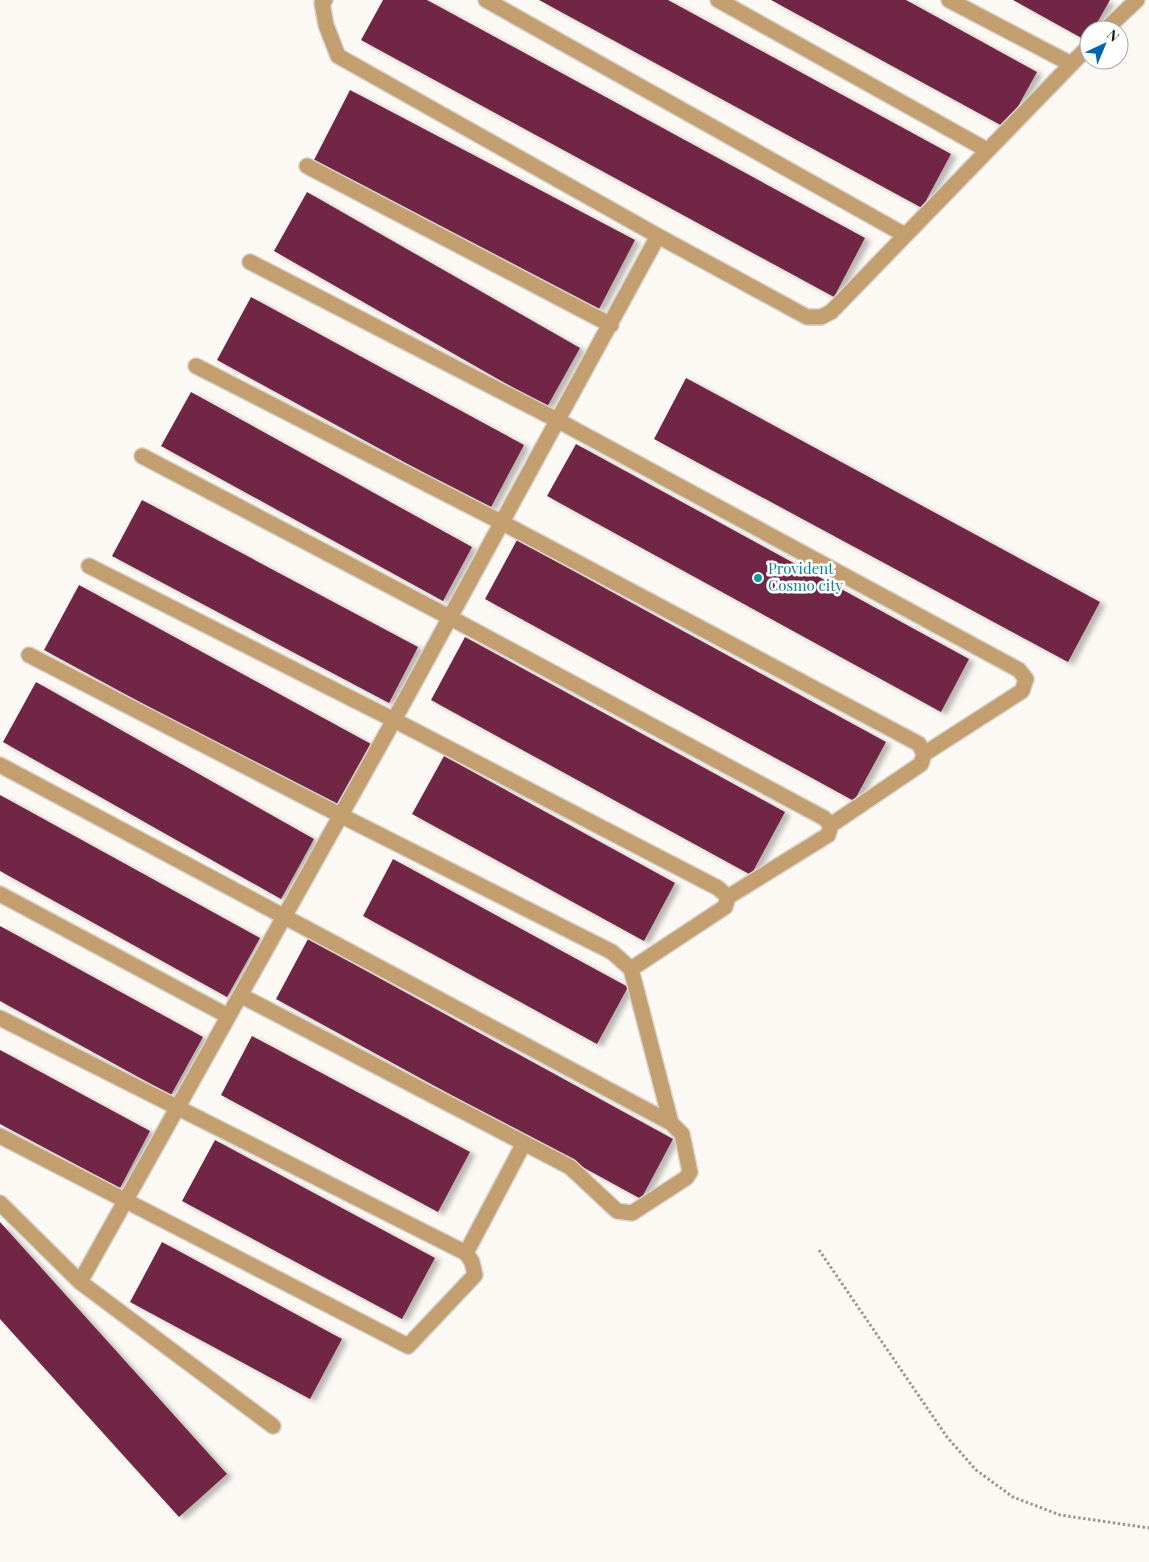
<svg xmlns="http://www.w3.org/2000/svg" width="1149" height="1562" font-family="'Playfair Display',serif">
  <style>
    .building { fill: #722545; filter: url(#shadow) }
    .lines { fill: none; stroke-linecap: round; stroke-linejoin: round }
    .street-casing { stroke: #d9d5d0; stroke-width: 18 }
    .path { stroke: #9c9891; stroke-width: 3; stroke-dasharray: 2.5 2.5; stroke-linecap: butt }
    .street { stroke: #c39e6e; stroke-width: 15 }
    .culture-dot { fill: #0f9aa8; stroke: #fff; stroke-width: 2 }
    .labels { text-anchor: middle; stroke-width: 5; stroke-linejoin: round; paint-order: stroke }
    .culture-label { font-size: 15px; fill: #0d838f; stroke: #fff; text-anchor: start }
  </style>
  <defs>
    <filter id="shadow"><feDropShadow dx="5.5" dy="3" stdDeviation="2.5" flood-color="#0004"/></filter>
  </defs>
  <rect width="100%" height="100%" fill="#fcf9f4"/>
  <path class="building" d="M383 0H427L865 238 834 297 361 40Z
    M539 0H668L951 154 922 208Z
    M771 0H906L1037 72 1006 128Z
    M1013 0H1110L1093 30H1089L1087 41Z
    M350 90 635 240 599 309 314 160Z
    M307 192 580 348 547 407 274 251Z
    M251 297 524 445 490 509 217 360Z
    M686 378 1100 602 1068 662 654 439Z
    M191 392 472 547 443 601 161 446Z
    M576 444 969 659 941 712 547 496Z
    M142 500 418 647 389 703 112 556Z
    M517 540 886 742 854 801 485 599Z
    M79 585 371 744 336 809 44 650Z
    M465 637 785 812 751 875 431 700Z
    M36 682 314 839 281 899 3 742Z
    M444 756 675 883 644 941 412 814Z
    M0 795 260 938 227 997 0 871Z
    M393 859 628 987 597 1044 363 916Z
    M0 926 203 1037 171 1095 0 1001Z
    M308 939 673 1139 641 1199 276 999Z
    M252 1036 470 1152 438 1212 221 1095Z
    M0 1050 150 1131 120 1188 0 1124Z
    M215 1140 435 1258 402 1319 182 1201Z
    M0 1222 227 1474 179 1517 0 1319Z
    M162 1242 342 1339 310 1399 130 1302Z"/>
  <g class="lines">
    <g class="street-casing">
      <path id="street" d="M325 0 322 3 326 25 338 56 658 236 807 317H821L831 312 1089 46
        M486 0 905 235
        M718 0 987 150
        M949 0 1071 64
        M1105 30 1137 0
        M307 166 611 325
        M250 262 557 420 1019 670 1026 679 1022 691 924 754
        M196 366 501 522 919 744 924 754 921 764 831 825
        M142 456 449 617 824 818 831 825 828 835 728 897
        M89 566 394 720 718 888 728 897 725 907 631 969
        M29 655 340 815 612 952 631 969 671 1123
        M0 765 671 1123 682 1134 690 1172 686 1178 632 1213 617 1211 570 1167 240 995
        M0 894 228 1016
        M0 1018 466 1253 472 1262 475 1275 408 1346 0 1136
        M0 1203 80 1282 394 720 658 236
        M466 1253 524 1143
        M80 1282 273 1426"/>
    </g>
    <path class="path" d="M819 1250 947 1437 976 1470 1013 1497 1060 1515 1149 1528"/>
    <use href="#street" class="street"/>
  </g>
  <circle class="culture-dot" cx="758" cy="578" r="5"/>
  <g class="labels">
    <g class="culture-label">
      <text x="768" y="574">Provident<tspan x="768" dy="17">Cosmo city</tspan></text>
    </g>
  </g>
  <g transform="translate(1104 45) rotate(44)"><circle r="24" fill="#ffffff" stroke="#a6a3a0"/>
  <path d="M0-4L9 19L0 12L-9 19Z" fill="#0265b2"/>
  <text y="-8" font-size="14" font-weight="bold" text-anchor="middle" fill="#201a11">N</text>
  </g>
</svg>
